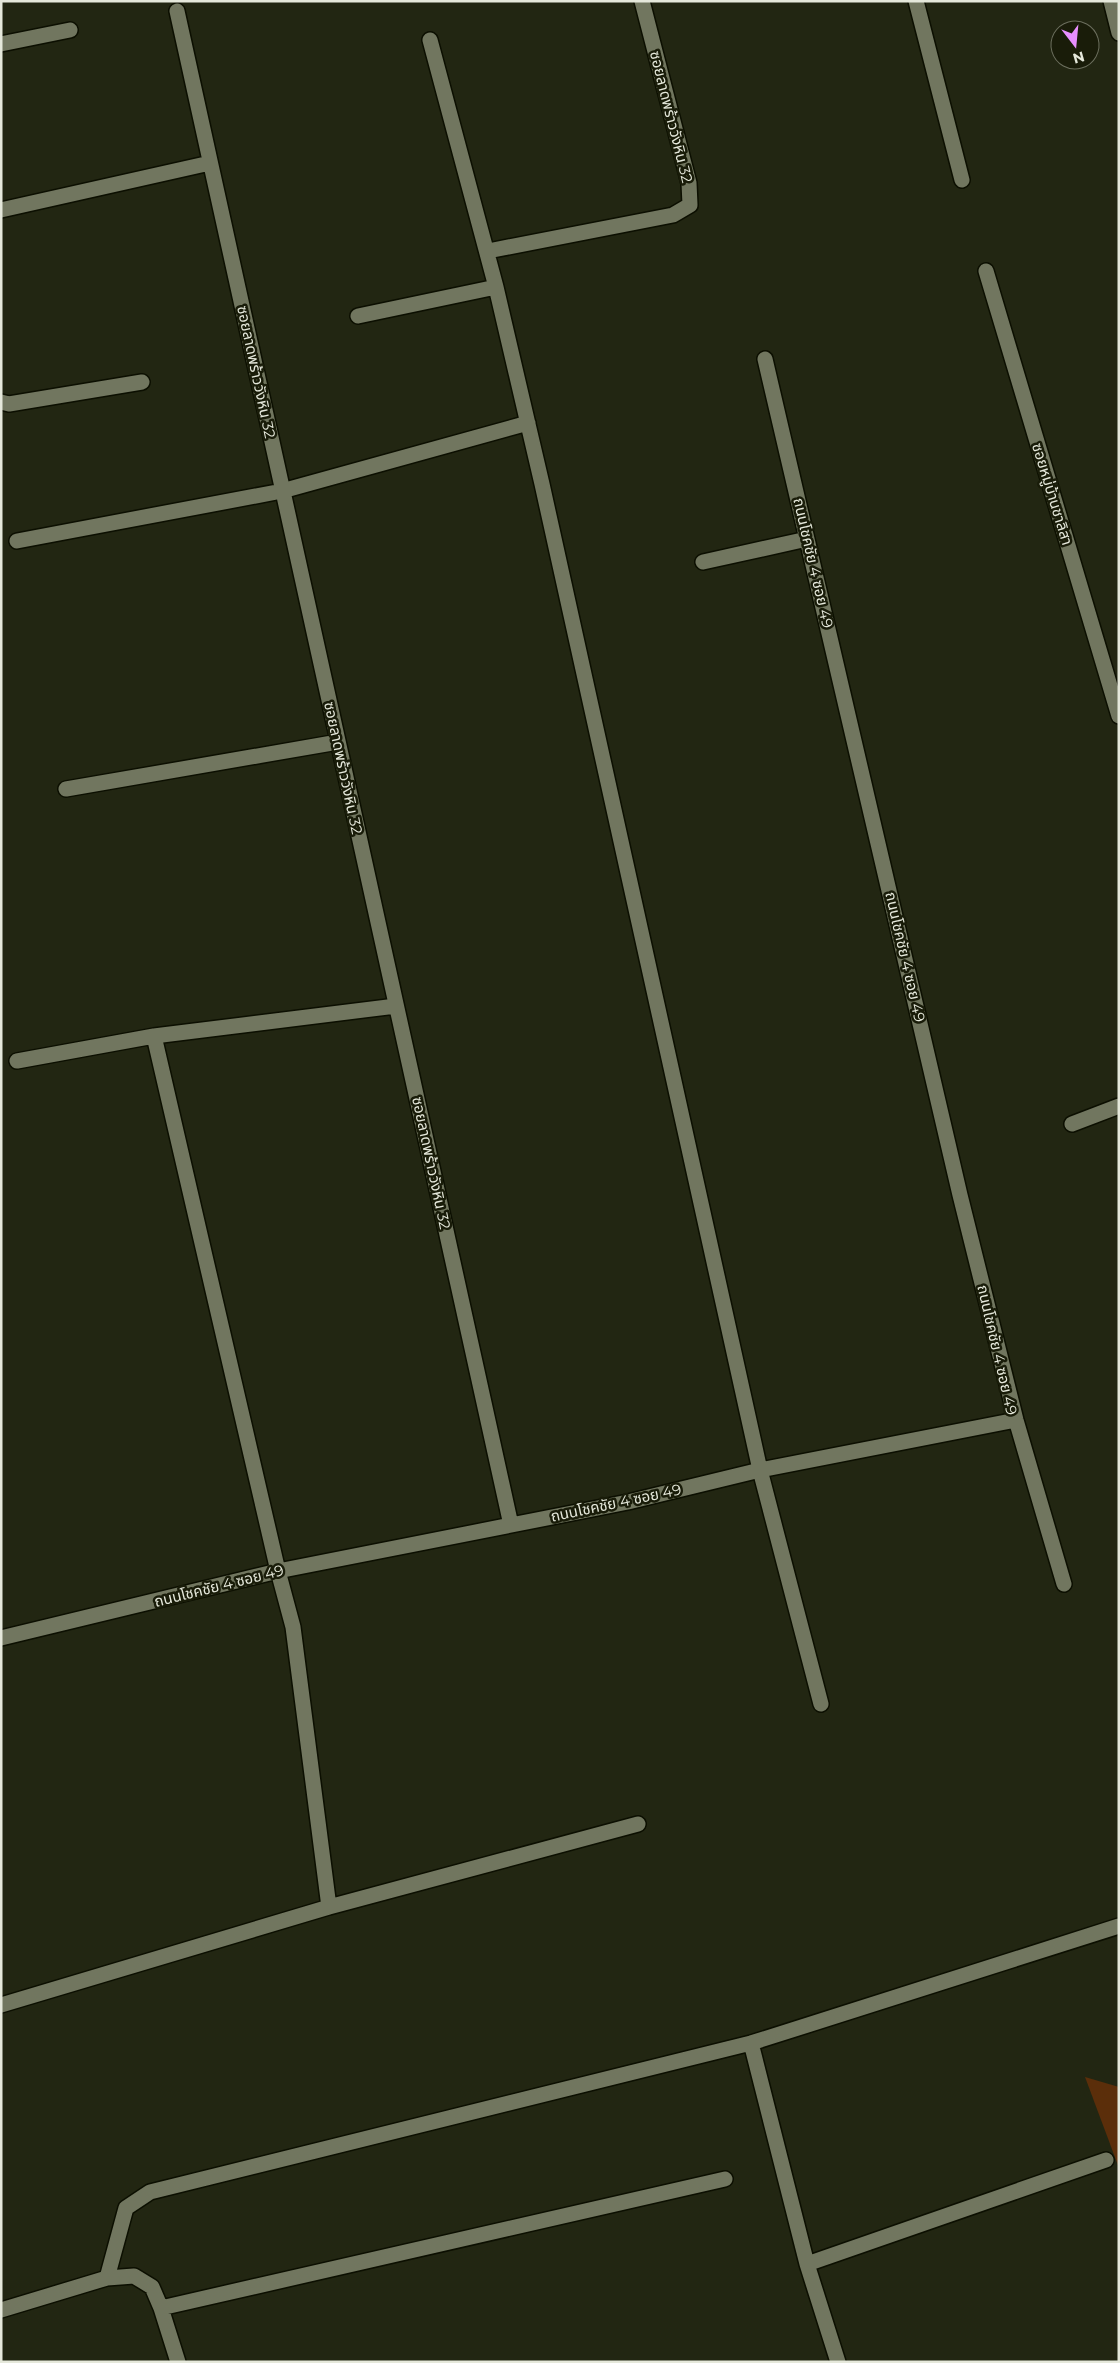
<svg xmlns="http://www.w3.org/2000/svg" width="1120" height="2363" font-family="Montserrat,'Noto Sans Thai',sans-serif">
  <style>
    .green { fill: #5b2e0a }
    .lines { fill: none; stroke-linecap: round; stroke-linejoin: round }
    .minor-casing { stroke: #0c0f01; stroke-width: 18 }
    .minor { stroke: #71765f; stroke-width: 15 }
    .labels { text-anchor: middle; stroke-width: 5; stroke-linejoin: round; paint-order: stroke }
    .street-label { font-size: 15px; fill: #e5e8db; stroke: #191c09 }
  </style>
  <rect width="100%" height="100%" fill="#222612"/>
  <path class="green" d="M1085 2077 1119 2087V2168Z"/>
  <g class="lines">
    <g class="minor-casing">
      <path id="minor" d="M916 1 962 180
        M1111 1 1119 33
        M177 11 511 1525
        M430 40 496 287 542 484 760 1470 821 1704
        M1 44 70 30
        M1 210 210 163
        M488 251 673 215 690 205 689 183 642 1
        M986 271 1119 716
        M358 316 496 287
        M765 359 960 1195 1016 1420 1064 1584
        M1 402 9 404 142 382
        M17 541 282 491 528 423
        M703 562 807 539
        M66 789 338 742
        M154 1036 278 1571 293 1627 329 1907
        M17 1061 154 1036 396 1006
        M1072 1124 1119 1106
        M1 1638 278 1571 628 1502 760 1470 1016 1420
        M1 2005 329 1907 638 1824
        M751 2043 807 2264 838 2362
        M807 2264 1106 2160
        M107 2278 126 2208 150 2192 751 2043 1119 1926
        M161 2308 725 2179
        M1 2310 107 2278 134 2276 152 2287 161 2308 178 2362"/>
    </g>
    <use href="#minor" class="minor"/>
  </g>
  <g class="labels">
    <g class="street-label">
      <text transform="translate(671 117) rotate(76)" y="5">ซอยลาดพร้าววังหิน 32</text>
      <text transform="translate(256 372) rotate(78)" y="5">ซอยลาดพร้าววังหิน 32</text>
      <text transform="translate(1052 494) rotate(73)" y="5">ซอยหมู่บ้านชาลิสา</text>
      <text transform="translate(813 563) rotate(77)" y="5">ถนนโชคชัย 4 ซอย 49</text>
      <text transform="translate(343 768) rotate(78)" y="5">ซอยลาดพร้าววังหิน 32</text>
      <text transform="translate(905 957) rotate(77)" y="5">ถนนโชคชัย 4 ซอย 49</text>
      <text transform="translate(431 1163) rotate(78)" y="5">ซอยลาดพร้าววังหิน 32</text>
      <text transform="translate(997 1350) rotate(77)" y="5">ถนนโชคชัย 4 ซอย 49</text>
      <text transform="translate(616 1503) rotate(-12)" y="5">ถนนโชคชัย 4 ซอย 49</text>
      <text transform="translate(219 1586) rotate(-14)" y="5">ถนนโชคชัย 4 ซอย 49</text>
    </g>
  </g>
  <rect width="1120" height="2363" fill="none" stroke="#e5e8db" stroke-width="5"/>
  <g transform="translate(1075 45) rotate(164)"><circle r="24" fill="#191c09" stroke="#6b6e5d"/>
  <path d="M0-4L9 19L0 12L-9 19Z" fill="#e88eff"/>
  <text y="-8" font-size="14" font-weight="bold" text-anchor="middle" fill="#e5e8db">N</text>
  </g>
</svg>
